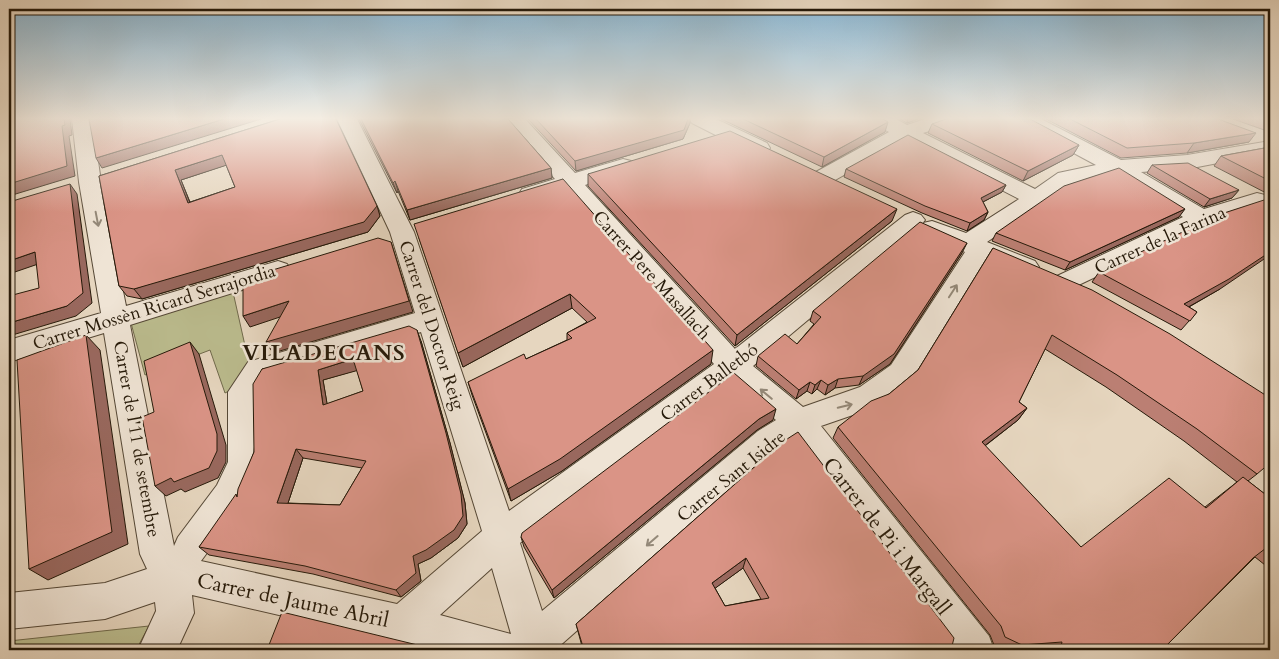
<svg xmlns="http://www.w3.org/2000/svg" width="1279" height="659" font-family="Cardo,serif">
  <style>
    .green { fill: #bbbc8e; stroke: #706a4c }
    .lines { fill: none; stroke-linecap: round; stroke-linejoin: round }
    .minor-casing { stroke: #554836; stroke-width: 2 }
    .minor { fill: #efe4d5; fill-rule: evenodd }
    .wall { fill: #bb7f73; stroke: #251909; fill-rule: evenodd }
    .shaded-wall { fill: #99685e; stroke: #251909 }
    .building { fill: #da9486; stroke: #251909; fill-rule: evenodd }
    .oneway { stroke: #948979 }
    .labels { text-anchor: middle; stroke-width: 5; stroke-linejoin: round; paint-order: stroke }
    .street-label { font-size: 18px; fill: #251909; stroke: #efe4d5 }
    .near-street-label { font-size: 21px; fill: #251909; stroke: #efe4d5 }
    .district-label { font-size: 22px; font-weight: bold; letter-spacing: 1px; fill: #251909; stroke: #efe4d5 }
  </style>
  <rect width="100%" height="100%" fill="#e6d6bf"/>
  <filter id="stains"><feTurbulence type="fractalNoise" baseFrequency=".004" numOctaves="4"/><feColorMatrix values="0 0 0 0 .2 0 0 0 0 .09 0 0 0 0 .02 0 0 0 .5 -.17"/></filter>
  <radialGradient id="worn" r=".72"><stop offset=".6" stop-color="#630" stop-opacity="0"/><stop offset="1" stop-color="#630" stop-opacity=".3"/></radialGradient>
  <path class="green" d="M233 292 250 368 233 389 225 393 210 350 145 375 131 323Z
    M149 626 136 650H9V641Z"/>
  <g class="lines">
    <g class="minor-casing">
      <path id="minor" d="M72 119H92L101 182 126 306 278 261 287 264 291 270 287 276 130 325 174 546 178 537 217 485 228 462V392L248 362 415 313 390 232 337 119H357L414 232 509 511 714 364 565 191 530 201 522 199 519 194 522 189 555 179 504 119H525L575 173 623 159 631 161 634 166 631 171 585 185 735 349 905 215 913 212 921 215 925 220 921 225 753 366 803 407 860 387 891 365 965 252 923 235 920 229 923 223 932 221 966 233 1019 199 905 140 830 183 822 185 814 183 811 178 814 173 889 132 873 123 870 119H896L907 125 925 119H958L955 123 923 133 1035 189 1058 173 1096 165 1018 123 1015 119H1041L1121 160 1187 155 1270 141V153L1187 169 1141 172 1204 209 1257 193 1265 195 1269 200 1265 205 1209 223 1066 291 1057 288 1053 282 1057 276 1183 217 1114 174 1073 183 987 242 1035 261 1039 267 1035 273 1026 276 986 260 911 381 882 405 821 426 989 636 994 650H951L795 441 780 451 555 650H431L192 595 194 613 177 650H138L156 611 155 602 105 619 9 629V593L105 583 147 569 140 554 104 333 9 362V340L101 313 79 182ZM421 332 482 531 397 604 201 561 241 507 260 462 258 394 268 378ZM732 382 776 420 758 431 542 611 520 543ZM492 568 511 634 440 615Z
        M689 119H716L767 143 770 148 767 153 759 154 751 153 692 123Z"/>
    </g>
    <use href="#minor" class="minor"/>
  </g>
  <path class="wall" d="M280 119 377 206 380 216 368 232 142 299 127 296 119 286 99 176ZM226 165 235 187 190 202 181 180Z
    M359 119H508L551 168 552 178 410 220 398 191 397 193Z
    M528 119H690V123L683 139 576 171Z
    M721 119H883L885 132 822 167Z
    M900 119H918L907 123Z
    M1046 119H1218L1249 142 1187 153 1121 158Z
    M1233 119H1270V132Z
    M932 124 1079 145 1073 155 1023 181 928 133Z
    M1270 147V195L1214 166 1221 156Z
    M1152 165 1239 190 1232 198 1204 207 1147 173Z
    M846 169 1006 185 1002 192 983 202 988 212 984 220 967 231 922 213 844 177Z
    M588 174 892 221 735 346 588 186Z
    M563 179 711 364 562 471 511 501 472 395 468 382 526 359 567 340V333L587 322 572 308 463 367 419 238Z
    M1179 217 1065 270 992 241 996 233Z
    M993 248 1257 474 1248 481 1270 498V569L1255 557 1162 650H1005L994 645 990 635 833 438 838 427 889 394 918 370ZM1045 349 1106 387 1184 441 1237 482 1205 507 1081 547 985 446 1018 420 1027 408 1019 402Z
    M962 253 890 364 859 385 835 388 825 395 817 389 812 394 807 391 796 399 756 366 758 356 797 344 814 324 810 321 813 311Z
    M1099 272 1220 289 1189 307 1197 312 1181 330 1092 282Z
    M421 341 450 443 465 503 467 524 458 538 431 558 418 564 421 581 401 597 313 574 209 555 199 547 238 495 254 452 262 369ZM357 370 363 391 327 404 323 380ZM303 458 362 468 340 505 288 503Z
    M773 420 757 430 554 598 524 547 521 537Z
    M784 441 951 650H583L576 624ZM743 568 761 599 725 606 715 588Z"/>
  <path class="shaded-wall" d="M64 119H70L72 135 69 136 75 176 9 196V184Z
    M224 119H261L102 168 96 158Z
    M688 119H690V123L683 139 576 171 575 161Z
    M908 119H918L907 123Z
    M888 122 885 132 822 167 824 157Z
    M1256 133 1249 142 1187 153 1194 143Z
    M1079 145 1073 155 1023 181 1028 171Z
    M222 155 227 165 181 180 194 213 188 203 175 170Z
    M551 168 552 178 410 220 407 210Z
    M395 181 398 191 397 193 393 183Z
    M70 184 77 194 92 303 76 316 9 336V323L67 306Z
    M1006 185 1002 192 977 205 981 198Z
    M1239 190 1232 198 1204 207 1210 199Z
    M377 206 380 216 368 232 142 299 134 289Z
    M897 209 892 221 735 346 737 335Z
    M1185 209 1179 217 1065 270 1070 262Z
    M988 212 984 220 967 231 970 223Z
    M391 242 413 312 273 353 266 342Z
    M967 243 962 253 890 364 859 385 863 376Z
    M35 252 44 262 9 274V261Z
    M1270 252V255L1220 289 1176 314 1184 304Z
    M570 294 572 308 463 367 458 353Z
    M289 301 295 312 250 327 243 316Z
    M417 330 421 341 450 443 465 503 467 524 458 538 431 558 418 564 421 581 401 597 396 590 413 556Z
    M86 335 100 350 128 544 48 580 29 569Z
    M190 342 199 354 226 445V462L218 478 185 492 181 489 166 496 155 486Z
    M713 350 711 364 562 471 511 501 508 489Z
    M353 359 359 370 323 380 329 415 323 405 318 370Z
    M838 379 835 388 825 395 828 385Z
    M821 380 817 389 812 394 815 385Z
    M810 382 807 391 796 399 799 390Z
    M1027 408 1018 420 974 454 982 442Z
    M776 409 773 420 757 430 554 598 552 590 759 419Z
    M296 449 303 458 285 512 277 503Z
    M746 558 743 568 710 592 712 583Z"/>
  <path class="building" d="M9 119H64L65 125 62 126 67 166 9 184Z
    M89 119H224L96 158Z
    M280 119H336L377 206 364 222 134 289 119 286 99 176ZM222 155 235 187 188 203 175 170Z
    M361 119H508L551 168 407 210 395 181 393 183Z
    M536 119H688L684 130 575 161Z
    M743 119H883L888 122 824 157Z
    M946 119H1030L1079 145 1028 171 932 124Z
    M1070 119H1218L1256 133 1194 143 1127 148Z
    M730 131 897 209 737 335 588 174Z
    M908 135 1006 185 981 198 988 212 970 223 925 206 846 169Z
    M1270 147V181L1221 156Z
    M1188 163 1239 190 1210 199 1152 165Z
    M1119 168 1185 209 1070 262 996 233 1064 186Z
    M563 179 713 350 560 459 508 489 468 382 524 354 526 359 572 338 567 333 596 318 570 294 458 353 414 224Z
    M70 184 83 293 67 306 9 323V296L39 288 35 252 9 261V202Z
    M1264 200 1270 201V252L1229 279 1184 304 1197 312 1190 321 1099 272 1218 215Z
    M920 222 967 243 894 354 863 376 838 379 828 385 821 380 815 385 810 382 799 390 758 356 785 334 797 344 821 317 813 311Z
    M378 238 391 242 409 301 266 342 289 301 243 316V279Z
    M993 248 1092 290 1170 334 1270 398V463L1257 474 1197 429 1117 375 1052 335 1019 402 1027 408 982 442 1081 547 1169 478 1206 508 1243 477 1270 498V545L1253 558 1162 650H1060L1062 642 1022 645 1005 637 1001 626 838 427 871 401 889 394 918 370Z
    M409 326 417 330 446 433 461 494 463 516 454 530 426 550 413 556 416 573 396 590 305 566 199 547 236 494 237 497 238 489 254 452 253 384 262 369ZM353 359 363 391 323 405 318 370ZM296 449 366 461 340 505 277 503Z
    M86 335 112 532 29 569 17 360Z
    M190 342 217 434V451L209 468 174 482 171 478 155 486 142 417 154 412 144 361Z
    M734 373 776 409 759 419 552 590 521 537 522 533Z
    M798 432 954 638 951 650H584L576 624 784 441ZM746 558 769 598 725 606 712 583Z
    M282 612 438 650H267Z"/>
  <defs><path id="oneway-shaft" d="M-6 0H5M1.5-3L5.5 0L1.5 3" fill="none" stroke-width="1.6" stroke-linecap="round" stroke-linejoin="round" transform="scale(1.25)"/></defs>
  <g class="oneway">
    <use href="#oneway-shaft" transform="translate(97 219) rotate(79)"/>
    <use href="#oneway-shaft" transform="translate(953 291) rotate(-57)"/>
    <use href="#oneway-shaft" transform="translate(766 394) rotate(-140)"/>
    <use href="#oneway-shaft" transform="translate(845 406) rotate(-14)"/>
    <use href="#oneway-shaft" transform="translate(652 541) rotate(139)"/>
  </g>
  <linearGradient id="sky" x2="0" y2="1"><stop stop-color="#87b6d4"/><stop offset="0.56" stop-color="#f4ede2"/><stop offset="1" stop-color="#f4ede2" stop-opacity="0"/></linearGradient>
  <rect width="1279" height="212" fill="url(#sky)"/>
  <g class="labels">
    <g class="street-label">
      <text transform="translate(1160 240) rotate(-24)" y="6">Carrer de la Farina</text>
      <text transform="translate(652 275) rotate(48)" y="6">Carrer Pere Masallach</text>
      <text transform="translate(154 307) rotate(-17)" y="6">Carrer Mossèn Ricard Serrajordia</text>
      <text transform="translate(432 325) rotate(72)" y="6">Carrer del Doctor Reig</text>
      <text transform="translate(709 382) rotate(-37)" y="6">Carrer Balletbó</text>
      <text transform="translate(137 439) rotate(80)" y="6">Carrer de l'11 de setembre</text>
      <text transform="translate(731 476) rotate(-39)" y="6">Carrer Sant Isidre</text>
    </g>
    <g class="near-street-label">
      <text transform="translate(887 536) rotate(52)" y="7">Carrer de Pi i Margall</text>
      <text transform="translate(293 600) rotate(12)" y="7">Carrer de Jaume Abril</text>
    </g>
    <g class="district-label">
      <text x="324" y="360">VILADECANS</text>
    </g>
  </g>
  <rect width="1279" height="659" fill="none" stroke="#e6d6bf" stroke-width="30"/>
  <rect x="10" y="10" width="1259" height="639" fill="none" stroke="#251909" stroke-width="2.5"/>
  <rect x="15" y="15" width="1249" height="629" fill="none" stroke="#251909"/>
  <rect width="100%" height="100%" filter="url(#stains)"/>
  <rect width="100%" height="100%" fill="url(#worn)"/>
</svg>
